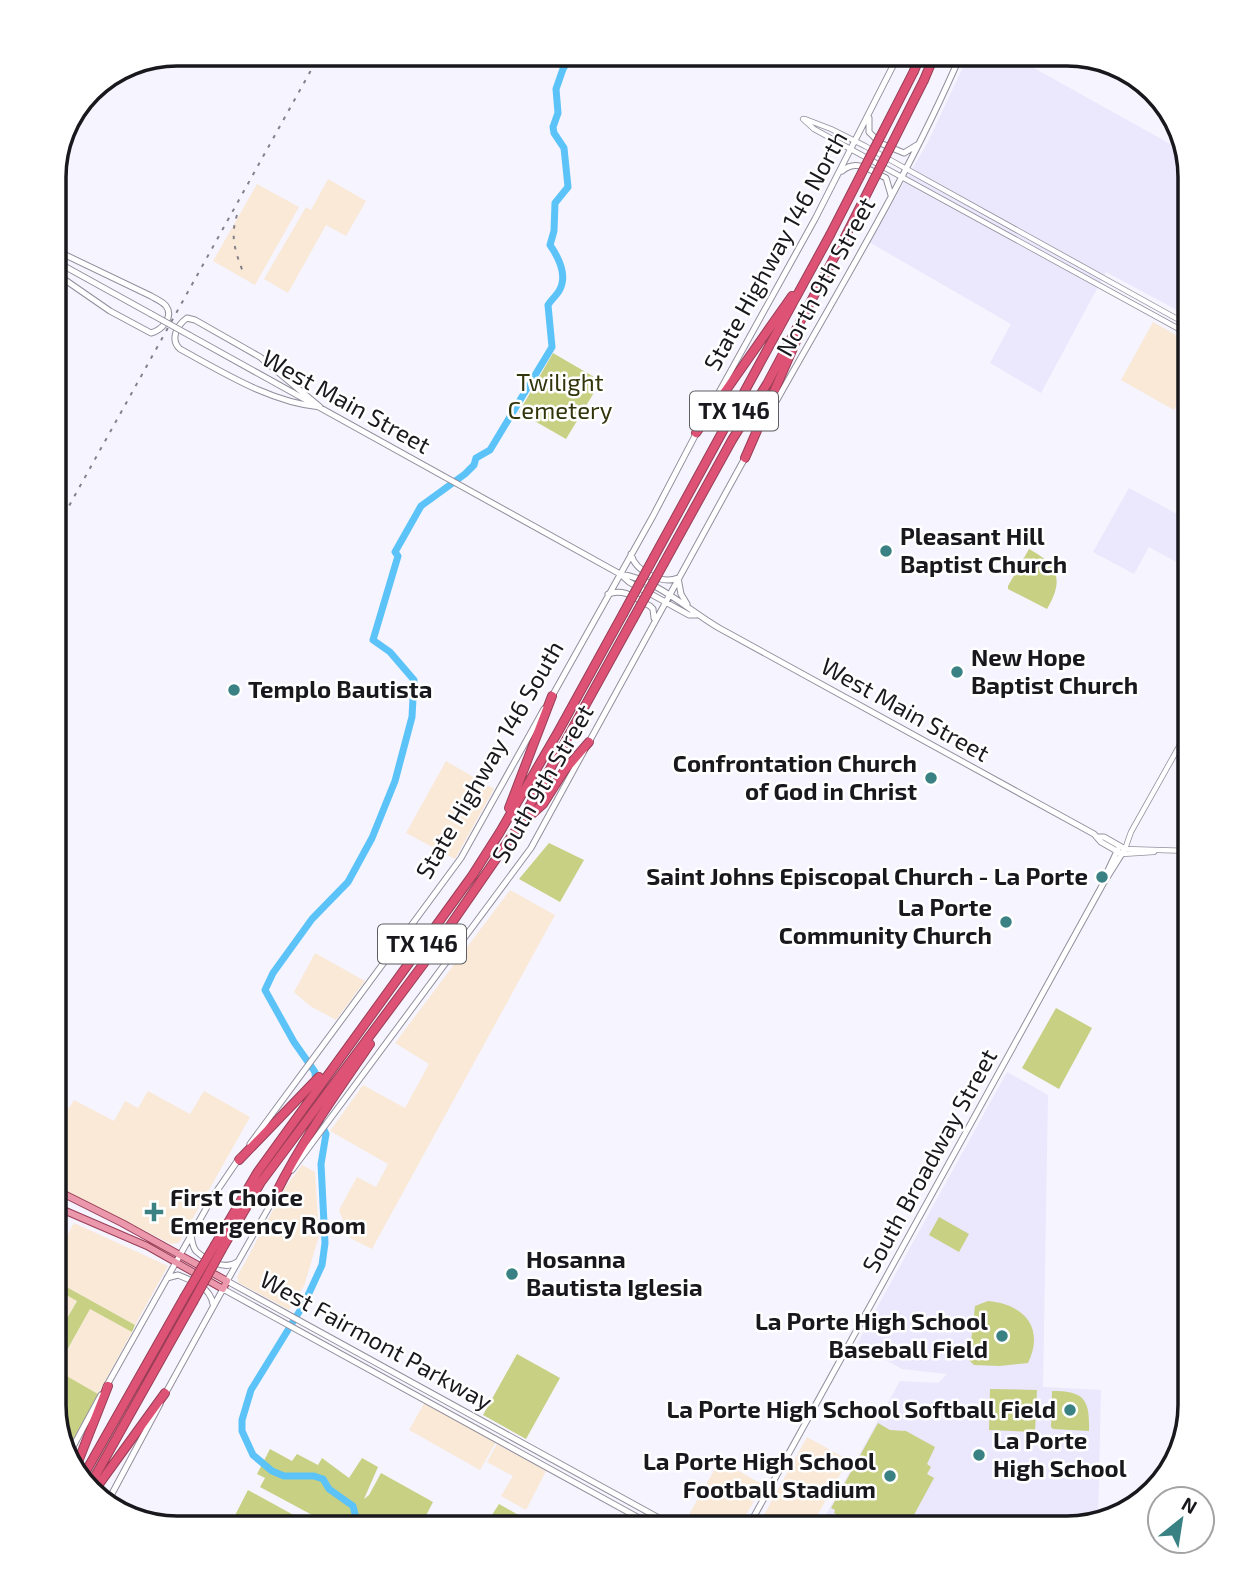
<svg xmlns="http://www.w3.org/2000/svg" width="1244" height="1583" font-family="'Exo 2',sans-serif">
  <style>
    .commercial { fill: #f9e9d6 }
    .built { fill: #ebe7fc }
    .green { fill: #c8d083 }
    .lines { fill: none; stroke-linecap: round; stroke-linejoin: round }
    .stream { stroke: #4890b6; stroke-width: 2 }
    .river { stroke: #5cc3f8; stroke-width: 7 }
    .tertiary-casing { stroke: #928f9c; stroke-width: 6 }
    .secondary-casing { stroke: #928f9c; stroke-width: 7 }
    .primary-casing { stroke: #983e56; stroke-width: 8 }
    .motorway-casing { stroke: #983e56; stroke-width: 10 }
    .tertiary { stroke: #fff; stroke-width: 4.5 }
    .secondary { stroke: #fff; stroke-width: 5 }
    .primary { stroke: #eb97ac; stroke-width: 6 }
    .motorway { stroke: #dd5275; stroke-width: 8 }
    .rail { stroke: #838189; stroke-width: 2; stroke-dasharray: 3.5 7; stroke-linecap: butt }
    .secondary-bridge-casing { stroke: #928f9c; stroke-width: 7; stroke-linecap: butt }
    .motorway-bridge-casing { stroke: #983e56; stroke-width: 10; stroke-linecap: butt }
    .secondary-bridge { stroke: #fff; stroke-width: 5 }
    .motorway-bridge { stroke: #dd5275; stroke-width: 8 }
    .poi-dot { fill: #398182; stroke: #fff; stroke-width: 2.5 }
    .labels { text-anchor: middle; stroke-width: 5; stroke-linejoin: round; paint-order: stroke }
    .shield { fill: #fff; stroke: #5e5d61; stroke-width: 2 }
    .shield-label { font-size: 23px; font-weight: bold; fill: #19181d }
    .street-label { font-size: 24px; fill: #19181d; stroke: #fff }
    .park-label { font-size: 24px; fill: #32350b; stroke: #fff }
    .poi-label { font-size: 24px; font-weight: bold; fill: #19181d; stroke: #fff; text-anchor: start }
    .rim { fill: none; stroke: #19181d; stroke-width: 3.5 }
  </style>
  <rect width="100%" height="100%" fill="#f6f4ff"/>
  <path class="commercial" d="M328 179 366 201 346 236 326 225 288 293 264 279 306 207 311 210Z
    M257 184 299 207 255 285 213 261Z
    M1153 322 1190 343V382L1174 410 1121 380Z
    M446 761 494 789 455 859 406 833Z
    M510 890 555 915 372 1249 350 1238 339 1210 357 1177 376 1187 388 1164 330 1131 363 1085 405 1108 429 1064 395 1043Z
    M315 953 365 981 336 1020 310 1006 294 992Z
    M148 1091 190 1114 204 1091 250 1117 179 1243 171 1244 54 1185V1100L69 1108 74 1100 114 1121 125 1101 138 1108Z
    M302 1165 315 1172 319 1236 304 1286 289 1310 239 1283 237 1277 286 1186Z
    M74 1223 168 1266 135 1325 54 1280V1259Z
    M54 1288 77 1300 54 1341Z
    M90 1309 132 1332 98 1394 56 1371Z
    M425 1402 496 1442 480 1470 409 1430Z
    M807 1437 848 1460 810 1529H756Z
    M497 1444 546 1471 526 1510 501 1496 513 1476 487 1462Z
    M720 1460 763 1485 738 1529H690L683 1525Z"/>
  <path class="built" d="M969 54H1009L1181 150 1190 178V317L1106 272 1041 393 990 363 1011 324 869 242 928 142Z
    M1129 488 1190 521V546L1180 564 1149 547 1134 574 1093 552Z
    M1007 1072 1048 1095 1043 1387 1101 1390 1098 1519 1067 1529H818L900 1381 938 1383 947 1374 902 1369 857 1344Z"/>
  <path class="green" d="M553 353 601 381 566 439 519 412Z
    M1029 549C1059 565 1064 580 1047 609L1008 589V586Z
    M549 843 584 860 560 902 519 879Z
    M1056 1008 1092 1028 1059 1089 1022 1068Z
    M939 1217 969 1234 959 1252 929 1235Z
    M54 1280 135 1325 132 1332 90 1309 56 1370 98 1394 68 1449 54 1405V1341L77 1301 54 1288Z
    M988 1301C1024 1304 1045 1328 1028 1363L1000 1366 974 1365 969 1360 975 1306Z
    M517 1354 560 1378 526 1439 483 1415Z
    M990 1389 1037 1390 1035 1432 989 1430Z
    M1052 1391C1084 1391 1090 1399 1089 1431L1053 1429 1051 1427Z
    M878 1423 890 1430 906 1431 935 1447 927 1464 931 1467 927 1474 934 1478 909 1524 898 1518 891 1529H863L834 1513 835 1510 831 1508Z
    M270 1449 292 1461 297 1454 318 1465 322 1458 349 1478 362 1458 378 1467 364 1499 369 1495 381 1473 433 1502 419 1529H228L248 1490 310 1524 314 1516 260 1487 265 1478 257 1474Z
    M499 1504 522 1517 521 1521 536 1529H486L485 1526Z"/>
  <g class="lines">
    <path class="stream" d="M490 1521 505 1529"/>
    <path class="river" d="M363 1529 357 1522 353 1506 329 1489 323 1479 314 1476H284L272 1471 253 1455 242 1431V1420L251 1390 304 1304 322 1265 325 1243 321 1164 326 1134 318 1117 315 1072 294 1042 265 990 273 973 312 919 348 882 372 838 395 781 412 717 414 680 390 652 373 640 398 556 395 552 421 506 465 474 474 465 476 458 490 450 552 347 548 305C551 300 556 296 559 291 568 276 559 258 550 245L554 231 555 203 568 187 564 148 554 133 553 127 558 113 556 89 563 69 572 54"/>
    <g class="tertiary-casing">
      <path id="tertiary" d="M803 119 814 129 1190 335
        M805 119 831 129 865 146 1190 326
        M1190 851 1125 849 1131 832 1190 727
        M1122 854 1154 852"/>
    </g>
    <g class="secondary-casing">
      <path id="secondary" d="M869 118V132L880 143 904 153 917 145
        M842 171C857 158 871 171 886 178L891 195
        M55 261 151 314
        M55 273 110 311 151 333C162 330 174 317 166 306 163 302 156 299 151 296L55 250
        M187 318 195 320 260 357 320 407C270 402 224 373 180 349 170 340 176 326 187 318Z
        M189 335 620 574 629 582 689 615H696
        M713 403 815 219 899 54
        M764 423C831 302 906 182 961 54
        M631 554C635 571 662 585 678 578L681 594 687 604
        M620 574C656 579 688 610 719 628L1094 834 1101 842 1122 854
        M608 594C625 588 635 598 650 606L653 609 654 618
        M551 698 653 516 698 430
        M589 742 746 456
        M1103 881 1118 849
        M250 1144 461 858 544 709
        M292 1170 531 848 584 751
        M277 1193 227 1281 679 1529
        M191 1235C192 1240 192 1246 196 1251 206 1260 225 1271 237 1262
        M167 1278 178 1275C193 1281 210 1287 213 1304
        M106 1387 212 1198 240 1157
        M164 1396 223 1289 659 1529
        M69 1454 101 1395
        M107 1503 160 1404
        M747 1529 1103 884 1125 849 1104 837H1097"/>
    </g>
    <g class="primary-casing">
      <path id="primary" d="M54 1206 147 1246 223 1289 227 1281 122 1223 54 1189"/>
    </g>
    <g class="motorway-casing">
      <path id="motorway" d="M914 71 921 54
        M924 80 935 54
        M696 433 792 296
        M745 458 797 339
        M654 557 830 235
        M664 563 732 440 767 384 844 239
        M509 808 552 696
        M523 822 543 804 564 771 589 742
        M239 1160 319 1077
        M275 1195C302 1141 336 1093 370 1044
        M215 1245 257 1173 472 876 500 832 558 732 623 614
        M222 1249 261 1182 427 959 518 827 633 619
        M74 1472 108 1386
        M81 1480 184 1298
        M89 1487 193 1302
        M94 1491 165 1393"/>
    </g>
    <use href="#tertiary" class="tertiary"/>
    <use href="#secondary" class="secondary"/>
    <use href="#primary" class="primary"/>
    <use href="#motorway" class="motorway"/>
    <path class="rail" d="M237 215C230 236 235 251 243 272
      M54 533 320 54"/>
    <g class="secondary-bridge-casing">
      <path id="secondary-bridge" d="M151 314 189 335"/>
    </g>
    <g class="motorway-bridge-casing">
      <path id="motorway-bridge" d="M830 235 914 71
        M844 239 924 80
        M623 614 654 557
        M633 619 664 563
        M184 1298 215 1245
        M193 1302 222 1249"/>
    </g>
    <use href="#secondary-bridge" class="secondary-bridge"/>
    <use href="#motorway-bridge" class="motorway-bridge"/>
  </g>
  <g class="poi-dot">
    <circle cx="886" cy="551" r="7"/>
    <circle cx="957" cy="672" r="7"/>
    <circle cx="234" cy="690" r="7"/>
    <circle cx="931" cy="778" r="7"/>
    <circle cx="1102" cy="877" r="7"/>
    <circle cx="1006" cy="922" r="7"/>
    <path d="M150.5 1201.5h7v7h7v7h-7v7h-7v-7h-7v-7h7z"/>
    <circle cx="512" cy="1274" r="7"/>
    <circle cx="1002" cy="1336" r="7"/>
    <circle cx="1070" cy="1410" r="7"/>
    <circle cx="979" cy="1455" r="7"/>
    <circle cx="890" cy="1476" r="7"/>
  </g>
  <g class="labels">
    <g class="shield">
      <rect x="690" y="391.5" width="88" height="39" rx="5"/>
      <rect x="378" y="924.5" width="88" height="39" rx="5"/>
    </g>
    <g class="shield-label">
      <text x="734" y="419">TX 146</text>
      <text x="422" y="952">TX 146</text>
    </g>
    <g class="street-label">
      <text transform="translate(776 251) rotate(-61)" y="8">State Highway 146 North</text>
      <text transform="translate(826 277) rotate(-61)" y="8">North 9th Street</text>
      <text transform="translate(346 402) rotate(29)" y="8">West Main Street</text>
      <text transform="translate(905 710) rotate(29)" y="8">West Main Street</text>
      <text transform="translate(490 760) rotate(-60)" y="8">State Highway 146 South</text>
      <text transform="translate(543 784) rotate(-60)" y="8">South 9th Street</text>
      <text transform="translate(930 1161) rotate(-61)" y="8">South Broadway Street</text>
      <text transform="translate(376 1341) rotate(29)" y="8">West Fairmont Parkway</text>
    </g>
    <g class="park-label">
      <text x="560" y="391">Twilight<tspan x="560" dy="28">Cemetery</tspan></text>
    </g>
    <g class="poi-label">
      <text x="900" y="545">Pleasant Hill<tspan x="900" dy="28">Baptist Church</tspan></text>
      <text x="971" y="666">New Hope<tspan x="971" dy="28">Baptist Church</tspan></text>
      <text x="248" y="698">Templo Bautista</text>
      <text x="917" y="772" text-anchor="end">Confrontation Church<tspan x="917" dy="28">of God in Christ</tspan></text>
      <text x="1088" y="885" text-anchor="end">Saint Johns Episcopal Church - La Porte</text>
      <text x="992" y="916" text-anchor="end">La Porte<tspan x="992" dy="28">Community Church</tspan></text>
      <text x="170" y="1206">First Choice<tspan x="170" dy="28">Emergency Room</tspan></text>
      <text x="526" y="1268">Hosanna<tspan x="526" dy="28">Bautista Iglesia</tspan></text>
      <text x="988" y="1330" text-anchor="end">La Porte High School<tspan x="988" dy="28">Baseball Field</tspan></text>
      <text x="1056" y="1418" text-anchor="end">La Porte High School Softball Field</text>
      <text x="993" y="1449">La Porte<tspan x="993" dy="28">High School</tspan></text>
      <text x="876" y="1470" text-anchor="end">La Porte High School<tspan x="876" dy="28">Football Stadium</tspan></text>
    </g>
  </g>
  <path d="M0 0H1244V1583H0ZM177 66H1067A111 111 0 0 1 1178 177V1405A111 111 0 0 1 1067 1516H177A111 111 0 0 1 66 1405V177A111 111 0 0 1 177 66Z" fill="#fff" fill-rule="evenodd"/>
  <path class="rim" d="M177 66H1067A111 111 0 0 1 1178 177V1405A111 111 0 0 1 1067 1516H177A111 111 0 0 1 66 1405V177A111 111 0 0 1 177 66Z"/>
  <g transform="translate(1181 1520) rotate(30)"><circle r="33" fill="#ffffff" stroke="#a3a3a5" stroke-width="2"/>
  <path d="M0-5L12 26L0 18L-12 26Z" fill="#398182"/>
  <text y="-10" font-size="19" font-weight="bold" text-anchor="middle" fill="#19181d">N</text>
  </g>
</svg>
